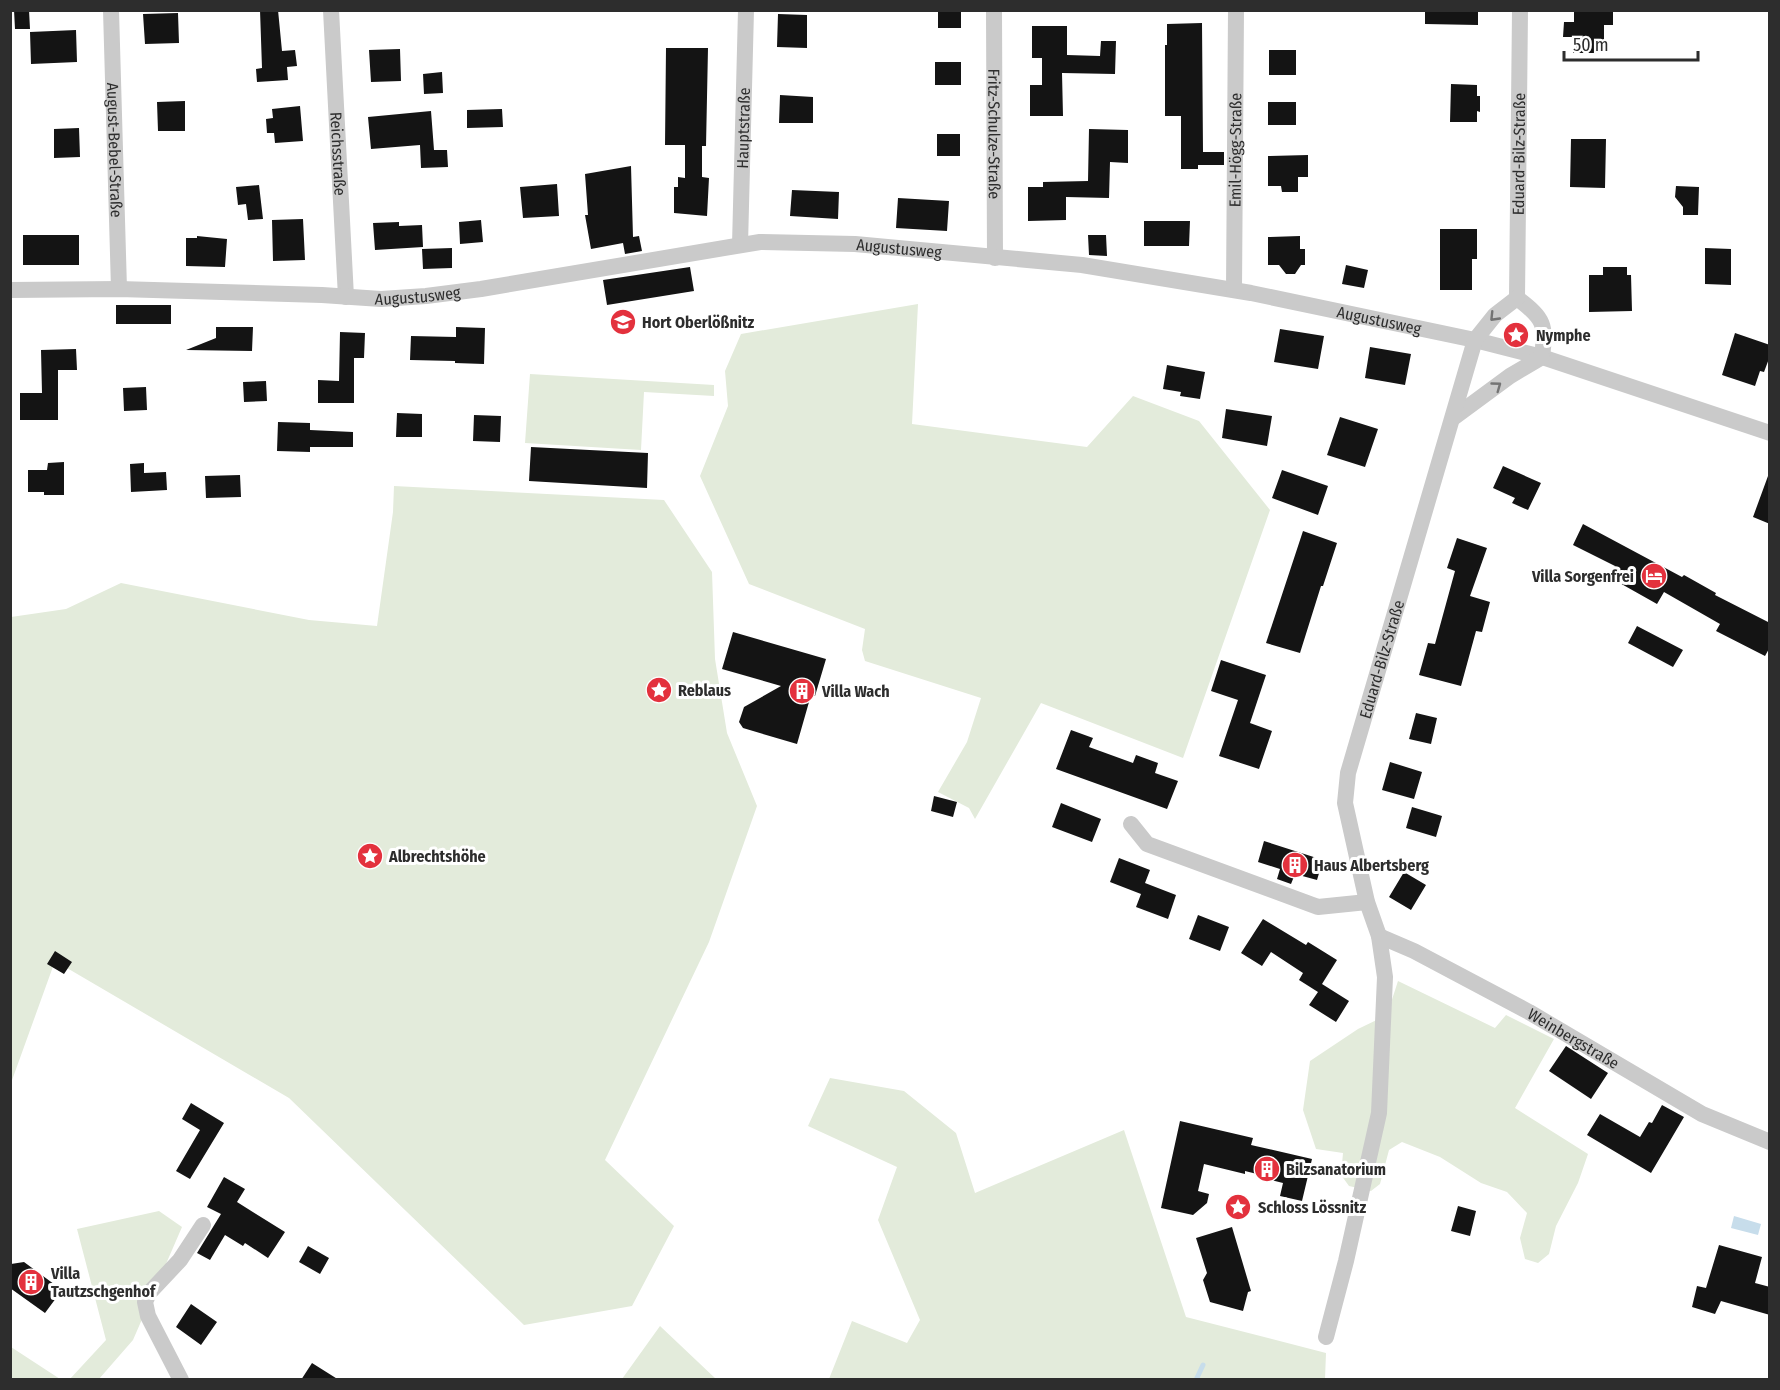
<svg xmlns="http://www.w3.org/2000/svg" width="1780" height="1390" font-family="'Fira Sans Condensed',sans-serif">
  <style>
    .green { fill: #e3ebdb }
    .water { fill: #c7ddeb }
    .lines { fill: none; stroke-linecap: round; stroke-linejoin: round }
    .stream { stroke: #c7ddeb; stroke-width: 5 }
    .building { fill: #141414 }
    .minor { stroke: #cacaca; stroke-width: 16 }
    .oneway { stroke: #747474 }
    .labels { text-anchor: middle; stroke-width: 6; stroke-linejoin: round; paint-order: stroke }
    .street-label { font-size: 16px; fill: #2d2d2d; stroke: #fff }
    .poi-label { font-size: 16px; font-weight: bold; fill: #2d2d2d; stroke: #fff; text-anchor: start }
  </style>
  <rect width="100%" height="100%" fill="#fff"/>
  <path class="green" d="M918 304 912 424 1087 447 1133 396 1199 421 1270 510 1183 758 1041 703 975 819 969 808 938 792 967 742 981 698 865 661 862 650 865 629 749 584 700 476 728 406 725 371 741 334Z
    M530 374 714 385V396L644 392 641 450 525 443Z
    M394 486 664 500 712 572 715 659 727 733 757 806 709 942 605 1160 674 1226 632 1306 524 1325 289 1098 55 961 11 1083V617L66 609 121 583 309 620 377 626 393 512Z
    M1398 981 1495 1028 1506 1015 1554 1039 1515 1108 1588 1154 1578 1183 1556 1226 1549 1254 1538 1263 1525 1259 1520 1238 1527 1213 1507 1192 1481 1183 1440 1157 1402 1142 1389 1150 1380 1184 1371 1191 1349 1186 1341 1175 1343 1153 1316 1149 1303 1110 1310 1061 1358 1029 1387 1015Z
    M830 1078 904 1091 956 1133 975 1193 1124 1130 1186 1317 1326 1353 1325 1379H829L852 1321 907 1343 920 1320 878 1220 897 1167 808 1126Z
    M159 1211 182 1227 133 1340 99 1379 69 1380 106 1340 77 1229Z
    M660 1326 716 1379H622Z
    M10 1347H11L60 1379H11Z"/>
  <path class="water" d="M1734 1216 1761 1224 1758 1235 1731 1228Z"/>
  <g class="lines">
    <path class="stream" d="M1196 1380 1203 1365"/>
  </g>
  <path class="building" d="M14 10H29L30 29H15Z
    M260 10H278L282 51 295 50 297 66 287 67 288 80 257 82 256 69 262 68Z
    M938 10H961V28H938Z
    M1425 10H1478V25L1425 24Z
    M1574 10H1613V25H1604V53H1573L1574 37H1563L1564 22H1574Z
    M178 13 179 43 145 44 143 14Z
    M778 14 807 15V48L777 47Z
    M1202 23 1203 152H1224V165H1198V169H1181V116H1165V45H1167V24Z
    M1032 26H1067V55L1100 56 1101 41H1116L1115 74 1062 73 1063 116H1030V85H1042V58H1032Z
    M76 30 77 62 31 64 30 32Z
    M666 48H708L706 146H702V177L709 178 707 216 674 213V187H678V177L685 178V145H665Z
    M400 49 401 81 371 82 369 50Z
    M1269 50H1296V75H1269Z
    M935 62H961V85H935Z
    M442 72 443 93 424 94 423 74Z
    M1451 84 1477 85V96H1480V112L1477 111V122H1450Z
    M780 95 813 97V123H779Z
    M185 101V131H158L157 102Z
    M1268 102H1296V125H1268Z
    M300 106 303 141 275 143 274 133H267L266 119 273 118 272 109Z
    M502 109 503 127 467 128V110Z
    M431 111 434 150H447L448 167 421 168 420 145 371 149 368 117Z
    M79 128 80 157 54 158V129Z
    M1089 129 1128 130V163L1110 162 1109 198 1066 197V220L1028 221V187H1043V182L1088 181Z
    M937 134H960V156H937Z
    M1571 139H1606L1605 188 1570 187Z
    M1308 155V177H1298V192H1282L1281 186H1268V156Z
    M631 166 633 237 639 236 642 251 625 254 623 243 591 249 585 215H588L585 174Z
    M557 184 559 216 523 218 520 187Z
    M259 185 263 219 248 220 246 204 238 205 236 187Z
    M1676 186 1699 187 1698 215H1683V207L1675 197Z
    M792 190 839 192 838 219 790 216Z
    M898 198 949 201 947 231 896 228Z
    M303 219 305 260 273 261 272 220Z
    M481 220 483 242 460 244 459 222Z
    M1144 221H1190L1189 246H1144Z
    M399 222V226L422 225 423 247 375 250 373 223Z
    M1440 229H1477V259H1472V290H1440Z
    M23 235H79V265H23Z
    M1088 235H1106L1107 256 1089 255Z
    M197 236 227 239 225 267 186 266V238H197Z
    M1300 236V249H1305V265H1301L1295 274H1286L1279 265H1268V237Z
    M452 248V268L423 269 422 249Z
    M1705 248 1731 249V285L1705 284Z
    M1346 265 1368 270 1364 288 1342 284Z
    M690 267 694 291 607 305 603 280Z
    M1603 267H1627V275H1631L1632 311 1589 312V275H1603Z
    M116 305H171V324H116Z
    M216 327H253L252 351 186 350 216 338Z
    M456 327 485 328 484 364 455 363V361L410 360 411 336 456 337Z
    M1280 329 1324 336 1318 369 1274 362Z
    M340 332 365 333 364 358H354V403H318V380L339 381Z
    M1735 333 1770 345V356L1764 372 1760 371 1755 386 1722 375Z
    M1370 347 1411 354 1405 385 1365 378Z
    M76 349 77 370H58V420H20V393H42L41 350Z
    M1167 365 1205 372 1200 399 1180 396 1181 392 1163 389Z
    M266 381 267 401 244 402 243 382Z
    M146 387 147 410 124 411 123 388Z
    M1226 409 1272 416 1267 446 1222 438Z
    M397 413 422 414V437H396Z
    M474 415 501 416 500 442 473 441Z
    M1340 417 1378 429 1365 467 1327 455Z
    M278 422 310 423V430L353 432V447H310V452L277 451Z
    M531 447 648 453 647 488 529 481Z
    M64 462V495H44V492H28V470H47L48 463Z
    M144 463V473L166 472 167 490 131 492 130 464Z
    M1503 466 1541 483 1528 510 1512 503 1515 498 1493 488Z
    M1282 470 1328 486 1318 515 1272 498Z
    M240 475 241 497 206 498 205 476Z
    M1768 476 1770 477V524L1753 517Z
    M1583 524 1682 577 1684 575 1716 593 1715 595 1770 623V647L1765 656 1716 631 1720 624 1664 592 1657 604 1609 577 1615 566 1573 545Z
    M1303 531 1337 543 1323 586H1321L1300 653 1266 643Z
    M1457 538 1487 548 1470 596 1490 602 1482 632 1476 631 1461 686 1419 675 1428 643 1435 644 1455 571 1447 568Z
    M1637 626 1683 650 1673 667 1628 643Z
    M733 632 826 659 815 696 811 695 797 744 743 728 739 722 744 707 781 686 722 669Z
    M1221 660 1266 675 1250 723 1272 731 1259 769 1219 756 1238 700 1211 691Z
    M1416 713 1437 718 1431 744 1409 739Z
    M1071 730 1093 738 1089 747 1133 763 1136 755 1158 763 1155 773 1178 781 1167 809 1056 769Z
    M1390 762 1422 772 1414 799 1382 790Z
    M934 796 957 802 953 817 931 811Z
    M1061 803 1101 819 1092 842 1052 827Z
    M1412 807 1442 816 1436 837 1406 828Z
    M1264 841 1323 860 1317 880 1295 874 1291 884 1277 879 1280 869 1258 862Z
    M1119 858 1150 870 1145 883 1176 895 1168 919 1136 907 1141 894 1110 882Z
    M1404 872 1426 885 1411 910 1389 897Z
    M1198 915 1229 927 1220 951 1189 939Z
    M1263 919 1306 945 1308 942 1337 960 1322 984 1349 1001 1336 1022 1309 1005 1318 992 1299 980 1303 973 1271 952 1262 966 1241 953Z
    M55 951 72 962 64 974 47 964Z
    M1566 1046 1608 1073 1591 1099 1549 1071Z
    M191 1103 224 1123 190 1179 176 1171 200 1130 182 1119Z
    M1662 1105 1684 1117 1651 1173 1587 1135 1600 1114 1640 1137 1649 1122 1652 1123Z
    M1180 1121 1253 1138 1251 1145 1312 1159 1302 1201 1280 1196 1283 1183 1271 1180 1269 1177 1245 1171V1174L1204 1164 1198 1191 1209 1194 1207 1203 1193 1215 1161 1208Z
    M224 1177 245 1189 237 1202 285 1232 268 1258 245 1243 243 1246 225 1235 210 1260 197 1253 221 1214 207 1207Z
    M1458 1206 1476 1211 1470 1236 1451 1231Z
    M1232 1227 1251 1291 1248 1292 1243 1311 1210 1302 1203 1280 1207 1273 1196 1238Z
    M1719 1245 1762 1257 1755 1283 1770 1287V1315L1721 1301 1715 1314 1692 1307 1697 1286 1706 1288Z
    M308 1246 329 1258 320 1274 299 1262Z
    M24 1262 62 1290 45 1313 10 1288 11 1264Z
    M191 1304 217 1322 201 1345 176 1327Z
    M312 1363 339 1380H301Z"/>
  <g class="lines">
    <g class="minor">
      <path id="s1" d="M111 10 119 289"/>
      <path id="s2" d="M331 10 346 297"/>
      <path id="s3" d="M994 10 995 258"/>
      <path id="s4" d="M740 245 746 10"/>
      <path id="s5" d="M10 290 119 289 322 295 381 299 426 296 481 289 760 242 855 244 1082 265 1251 293 1475 340 1542 357 1770 433"/>
      <path id="s6" d="M1234 290 1236 10"/>
      <path id="s7" d="M1517 298 1520 10"/>
      <path d="M1517 298C1545 319 1546 325 1542 357"/>
      <path d="M1453 418 1510 376 1542 357"/>
      <path d="M1131 824 1147 844 1318 907 1367 902"/>
      <path id="s8" d="M1379 936 1414 951 1529 1012 1702 1114 1770 1142"/>
      <path id="s9" d="M1326 1337 1346 1261 1379 1113 1385 977 1379 936 1367 902 1345 803 1348 773 1475 340 1495 315 1517 298"/>
      <path d="M181 1380 148 1316 145 1302 149 1293 180 1260 203 1225"/>
    </g>
  </g>
  <defs><path id="oneway-chevron" d="M-2-3.5L2.5 0L-2 3.5" fill="none" stroke-width="1.6" stroke-linecap="round" stroke-linejoin="round" transform="scale(1.5)"/></defs>
  <g class="oneway">
    <use href="#oneway-chevron" transform="translate(1494 317) rotate(134)"/>
    <use href="#oneway-chevron" transform="translate(1497 386) rotate(-36)"/>
  </g>
  <defs>
    <g id="school-disc" transform="scale(1.35)"><circle r="9.5" fill="#e3313d" stroke="#fff"/><path d="M0-5L7-2L0 1L-7-2ZM-4 1L0 2.5L4 1V4Q0 6-4 4Z" fill="#fff"/></g>
    <g id="sight-disc" transform="scale(1.35)"><circle r="9.5" fill="#e3313d" stroke="#fff"/><path d="M0-6L1.8-2.2L6-1.7L2.9 1.2L3.7 5.4L0 3.3L-3.7 5.4L-2.9 1.2L-6-1.7L-1.8-2.2Z" fill="#fff"/></g>
    <g id="hotel-disc" transform="scale(1.35)"><circle r="9.5" fill="#e3313d" stroke="#fff"/><path d="M-6-4.5h1.5V1H6V5H4.5V3h-9V5H-6ZM-4 0a1.8 1.8 0 1 1 3.6 0ZM.5 0V-2.5h3Q6-2.5 6 0Z" fill="#fff"/></g>
    <g id="building-disc" transform="scale(1.35)"><circle r="9.5" fill="#e3313d" stroke="#fff"/><path d="M-4-6H4V6H1V3H-1V6H-4ZM-2.5-4.3h1.7v1.8h-1.7ZM.8-4.3h1.7v1.8H.8ZM-2.5-1h1.7V.8h-1.7ZM.8-1h1.7V.8H.8Z" fill="#fff"/></g>
  </defs>
  <g fill-rule="evenodd">
    <use href="#school-disc" x="623" y="322"/>
    <use href="#sight-disc" x="1516" y="335"/>
    <use href="#hotel-disc" x="1654" y="576"/>
    <use href="#sight-disc" x="659" y="690"/>
    <use href="#building-disc" x="802" y="691"/>
    <use href="#sight-disc" x="370" y="856"/>
    <use href="#building-disc" x="1295" y="865"/>
    <use href="#building-disc" x="1267" y="1169"/>
    <use href="#sight-disc" x="1238" y="1207"/>
    <use href="#building-disc" x="31" y="1282"/>
  </g>
  <g class="labels">
    <g class="street-label">
      <text dy="6" stroke="none"><textPath href="#s4" startOffset="117">Hauptstraße</textPath></text>
      <text dy="6" stroke="none"><textPath href="#s3" startOffset="124">Fritz-Schulze-Straße</textPath></text>
      <text dy="6" stroke="none"><textPath href="#s1" startOffset="140">August-Bebel-Straße</textPath></text>
      <text dy="6" stroke="none"><textPath href="#s6" startOffset="140">Emil-Högg-Straße</textPath></text>
      <text dy="6" stroke="none"><textPath href="#s2" startOffset="144">Reichsstraße</textPath></text>
      <text dy="6" stroke="none"><textPath href="#s7" startOffset="144">Eduard-Bilz-Straße</textPath></text>
      <text dy="6" stroke="none"><textPath href="#s5" startOffset="894">Augustusweg</textPath></text>
      <text dy="6" stroke="none"><textPath href="#s5" startOffset="408">Augustusweg</textPath></text>
      <text dy="6" stroke="none"><textPath href="#s5" startOffset="1380">Augustusweg</textPath></text>
      <text dy="6" stroke="none"><textPath href="#s9" startOffset="694">Eduard-Bilz-Straße</textPath></text>
      <text dy="6" stroke="none"><textPath href="#s8" startOffset="220">Weinbergstraße</textPath></text>
    </g>
    <g class="poi-label">
      <text x="642" y="328">Hort Oberlößnitz</text>
      <text x="1536" y="341">Nymphe</text>
      <text x="1634" y="582" text-anchor="end">Villa Sorgenfrei</text>
      <text x="678" y="696">Reblaus</text>
      <text x="822" y="697">Villa Wach</text>
      <text x="389" y="862">Albrechtshöhe</text>
      <text x="1314" y="871">Haus Albertsberg</text>
      <text x="1286" y="1175">Bilzsanatorium</text>
      <text x="1258" y="1213">Schloss Lössnitz</text>
      <text x="51" y="1279">Villa<tspan x="51" dy="18">Tautzschgenhof</tspan></text>
    </g>
  </g>
  <rect width="1780" height="1390" fill="none" stroke="#2d2d2d" stroke-width="24"/>
  <path d="M1564 51v9h134v-9" fill="none" stroke="#2d2d2d" stroke-width="3"/>
  <text x="1573" y="51" font-size="18" fill="#2d2d2d" stroke="#ffffff" stroke-width="4.5" paint-order="stroke">50 m</text>
</svg>
